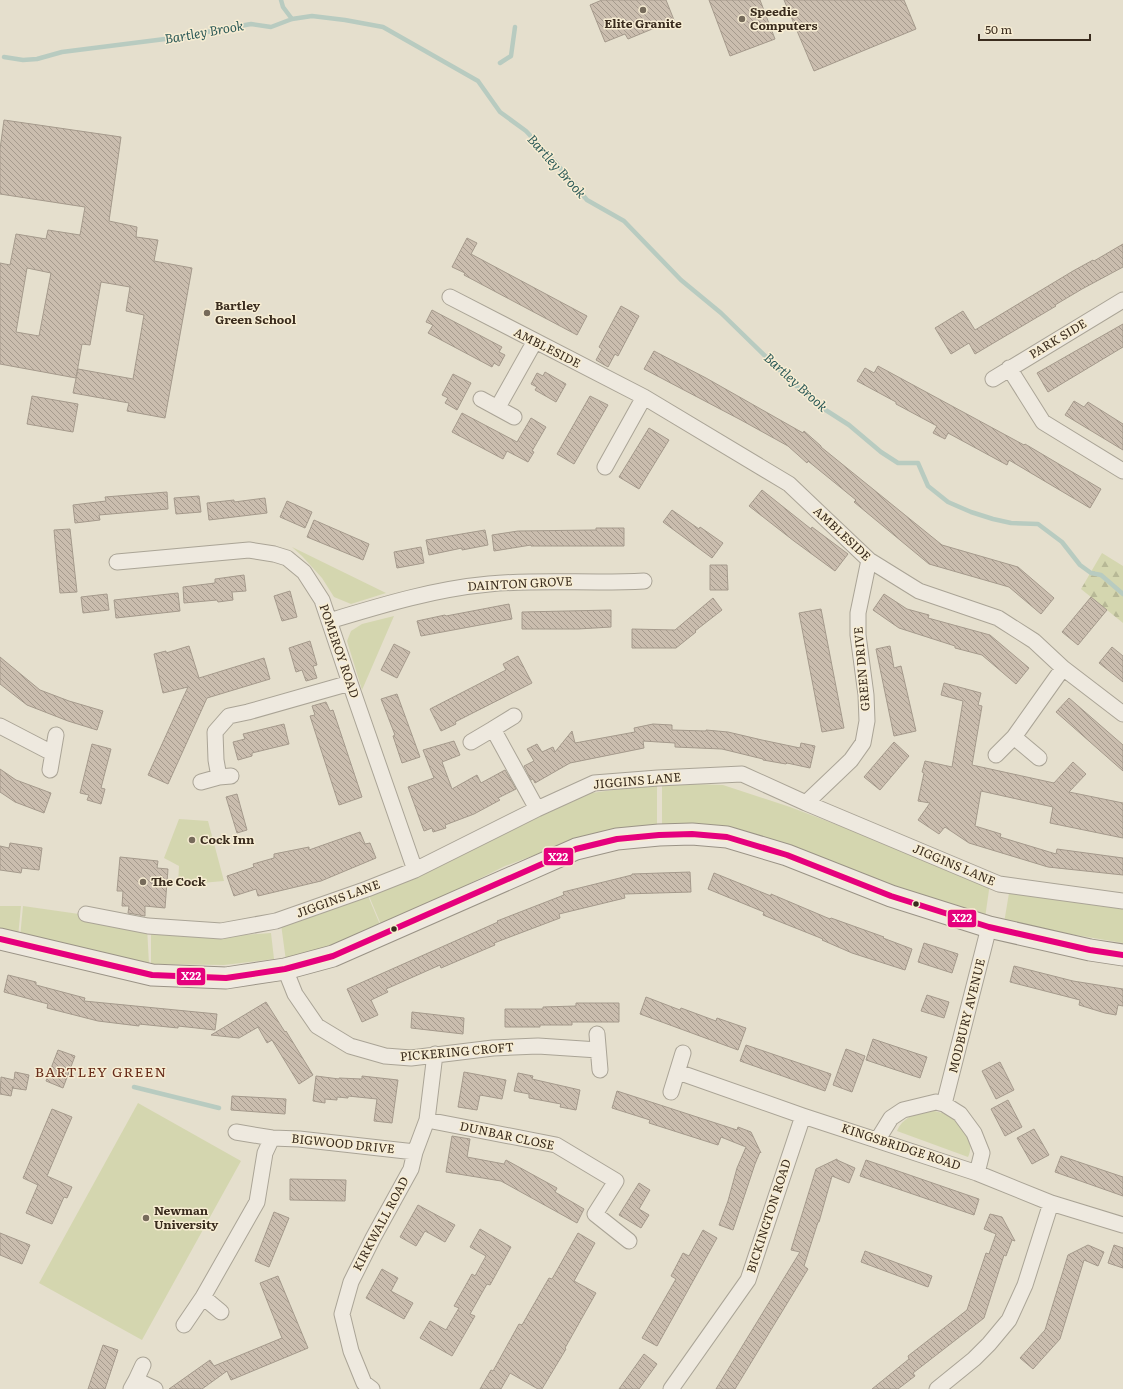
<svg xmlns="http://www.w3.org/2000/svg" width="1123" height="1389" font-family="Literata,serif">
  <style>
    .green { fill: #d4d6af }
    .forest { fill: url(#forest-firs) }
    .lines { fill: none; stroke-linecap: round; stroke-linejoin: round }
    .stream { stroke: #b8cbc0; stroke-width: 4.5 }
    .building { fill: url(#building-back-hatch); stroke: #a59a8c; fill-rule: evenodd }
    .street-casing { stroke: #aaa496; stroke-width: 17 }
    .secondary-casing { stroke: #9a9386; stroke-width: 23 }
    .street { stroke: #eee9df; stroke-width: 15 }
    .secondary { stroke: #eee9df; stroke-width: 21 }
    .bus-1-casing { stroke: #f7edd3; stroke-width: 9 }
    .bus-1 { stroke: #e5007d; stroke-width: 6 }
    .poi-dot { fill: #766b5b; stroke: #f7edd3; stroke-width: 1.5 }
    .bus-dot { fill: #3a2c1e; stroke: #f7edd3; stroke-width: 1.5 }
    .labels { text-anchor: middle; stroke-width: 3; stroke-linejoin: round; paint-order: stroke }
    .poi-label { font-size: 12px; font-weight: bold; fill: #3a2c1e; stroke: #f7edd3; text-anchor: start }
    .street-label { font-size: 12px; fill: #3a2c1e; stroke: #f7edd3 }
    .water-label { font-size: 13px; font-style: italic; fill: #2d5a58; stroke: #f7edd3 }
    .quarter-label { font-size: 14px; letter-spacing: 1px; fill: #682e1c; stroke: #f7edd3 }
    .line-badge { stroke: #f7edd3; stroke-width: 1.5 }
    .badge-label { font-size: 11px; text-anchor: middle; font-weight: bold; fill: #fff }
  </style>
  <defs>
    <pattern id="forest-firs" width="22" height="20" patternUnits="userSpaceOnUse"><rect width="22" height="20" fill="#d4d6af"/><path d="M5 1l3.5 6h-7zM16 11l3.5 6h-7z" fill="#b7b896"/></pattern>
    <pattern id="building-back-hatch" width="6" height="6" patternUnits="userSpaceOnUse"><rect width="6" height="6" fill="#cabdae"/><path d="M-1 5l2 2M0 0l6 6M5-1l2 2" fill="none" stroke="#a59a8d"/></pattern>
  </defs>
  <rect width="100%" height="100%" fill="#e5dfcd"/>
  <path class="green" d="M292 547 386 593 351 604 334 597 322 578 302 556Z
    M394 616 362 690 347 641 351 631 362 624Z
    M662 783 723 785 790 807 990 883 985 918 728 831 662 824Z
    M657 784V825L580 838 505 866 382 927 369 896 584 794Z
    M179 819 208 821 224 881 178 885 179 866 164 858Z
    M1010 887 1123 906V943L1004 923Z
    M368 896 381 927 286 961 281 924Z
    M0 906H21L18 937 0 933Z
    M23 906 86 915 147 927 149 964 20 938Z
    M151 933 217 937 271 933 274 959 224 965 151 964Z
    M138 1103 241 1161 142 1340 39 1283Z
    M927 1109C933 1111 940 1112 946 1114 962 1121 976 1140 968 1157L897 1131C902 1118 915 1114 927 1109Z"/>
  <path class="forest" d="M1102 553 1123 566V623L1081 589Z"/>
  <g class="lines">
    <path class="stream" d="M281 0 283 7 292 19
      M4 57 23 60 37 59 62 52 173 38 251 24 271 27 292 19 312 16 345 20 383 27 478 81 500 112 526 131 555 162 587 200 624 221 681 280 721 313 793 383 824 409 849 425 881 452 898 463H918L928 486 948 502 971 512 993 519 1011 523 1038 524 1062 542 1080 565 1091 573 1101 575 1123 594
      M500 63 511 56 515 27
      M134 1087 219 1108"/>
  </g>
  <path class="building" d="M602 0H666L674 20 628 39 625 34 605 42 590 5Z
    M709 0H760L775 39 730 56Z
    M784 0H904L916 29 814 71Z
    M4 120 121 137 109 221 137 227 136 237 158 240 154 261 192 268 165 418 127 411 129 403 73 393 78 369 133 379 144 315 126 311 130 287 101 282 90 345 82 344 76 378 0 364V263L10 265 16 234 46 239 48 230 80 235 85 207 0 194V149ZM27 268 51 273 39 336 16 332Z
    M467 238 477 243 471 254 587 316 577 335 464 275 465 273 452 267Z
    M1123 244V267L1082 289 1055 305 1056 306 975 354 969 343 951 354 935 328 963 311 975 330 1073 271 1093 260 1094 261Z
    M621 306 639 316 618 356 615 354 608 367 596 360 602 349 599 347Z
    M432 310 502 347 499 352 505 355 499 366 494 363 492 367 428 333 433 325 426 322Z
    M1123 324V347L1048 392 1037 373Z
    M654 351 706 378 803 433 804 431 821 446V447L942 545 1018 567 1054 598 1041 614 1009 587 929 564 854 502 856 500 808 461 807 463 788 446 741 420 644 369Z
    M878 366 1024 445 1025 444 1101 489 1090 508 1009 460 1007 465 948 433 945 439 933 433 937 426 896 404V402L857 381 865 368 874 373Z
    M545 372 566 384 556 402 535 390 537 387 531 384 537 373 543 376Z
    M453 374 471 383 457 410 445 403 448 398 442 395Z
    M32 396 78 404 73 432 27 424Z
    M590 396 608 405 574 464 557 454Z
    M1074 401 1084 407 1088 402 1123 424V450L1065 415Z
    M462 413 517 442 531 418 546 427 532 451 534 452 528 462 507 451 503 459 452 432Z
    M649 428 669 440 639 489 619 477Z
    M762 490 811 529 812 527 848 554 835 571 794 541 749 506Z
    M167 492 168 509 99 515 100 520 75 523 73 505 106 501 105 497Z
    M199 496 201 512 176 514 174 498Z
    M265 498 267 513 209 520 207 503 234 500V502Z
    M287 501 312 512 305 528 280 517Z
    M672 510 699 529 700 527 723 543 712 558 663 522Z
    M314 520 369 544 363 560 307 537Z
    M596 528H624V546H531V545L494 551 492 535 518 531 596 530Z
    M70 529 77 592 60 593 54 530Z
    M485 530 488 545 462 550V548L429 555 426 540Z
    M421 547 424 563 397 568 394 552Z
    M710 565H727L728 590H710Z
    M244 575 246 591 232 592 233 600 218 602 217 600 184 603 183 587 215 583V579Z
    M290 591 297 617 282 621 274 596Z
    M178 593 180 611 116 618 114 600Z
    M107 594 109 610 83 613 81 597Z
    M884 594 907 609 929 615 928 618 990 635 1029 668 1016 684 982 655 955 648V646L899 628 873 610Z
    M1091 597 1107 610 1078 645 1062 632Z
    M713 598 722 610 695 631 696 632 676 648H632V629L675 630Z
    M509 604 512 619 421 636 417 621 445 615 446 616Z
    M821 609 844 728 822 732 799 613Z
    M611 610V627L578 629H522V612Z
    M310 641 317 665 313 666 317 678 306 681 302 670 296 672 289 648Z
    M394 644 410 652 397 678 381 670Z
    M189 646 199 678 264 658 270 679 207 698 168 784 148 775 188 687 163 693 154 654 166 651V653Z
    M890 646 894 668 901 666 916 731 894 736 876 649Z
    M1112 647 1123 656V682L1099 663Z
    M518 656 532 683 455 722 456 724 441 731 430 709 506 670 503 664Z
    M0 657 40 690 69 701 103 711 97 730 68 721 27 705 0 684Z
    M944 683 981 693 978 705 982 706 972 765 1054 783 1073 762 1086 774 1069 792 1123 803V838L1050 823 1053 807 981 791 975 826 1001 834 1000 837 1056 854 1057 849 1123 858V875L1048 867 969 843 945 827 939 834 918 820 930 803 918 801 924 773 922 772 925 761 952 767 963 701 941 695Z
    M397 694 420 757 402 763 393 736 395 735 381 699Z
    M1069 698 1123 745V771L1056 712Z
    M326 702 330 711 333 710 362 797 339 805 310 716 315 715 312 706Z
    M284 724 289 744 252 753V756L238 760 233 742 245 739 243 734Z
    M653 724 672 725V730L706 731V730L728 732 762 740 800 748 801 743 815 746 810 768 787 763 786 764 763 760V759L722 749 675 747V743L643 741 644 748 570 763 535 783 533 779 531 780 524 766 534 761 527 749 537 744 542 752 553 747 555 752 572 731 575 743 635 732 634 728Z
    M454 741 460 755 442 762 452 789 477 775 481 783 505 770 516 789 498 798 500 800 474 814 445 825 446 828 433 832 432 828 424 831 408 787 434 778 423 750Z
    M894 742 909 756 880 790 864 777Z
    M92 744 111 749 101 788 105 789 101 804 87 800 89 795 80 793Z
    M0 769 16 780 51 793 44 813 15 802 0 792Z
    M237 794 247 830 237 833 226 797Z
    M360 832 365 844 370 843 376 858 321 881 258 896 256 889 234 896 227 876 254 867 253 864 274 858V854L309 847V850Z
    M10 843 42 848 39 870 22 868 21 873 0 870V846L9 848Z
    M120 857 158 861 157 868 168 869 165 908 145 906V916L128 913 129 906H122L123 891H117Z
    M690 872 691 892 624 894 625 898 559 914 560 918 494 943 495 945 441 968 440 965 386 989 388 992 371 1000 378 1015 362 1022 347 989 498 922 497 921 564 895 563 892 632 875V874Z
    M714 873 771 896V894L830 919 831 918 884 937 883 938 912 949 905 970 852 953 822 940 823 939 763 915 764 912 708 889Z
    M924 943 958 954 952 973 918 962Z
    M1014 966 1073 981 1123 989V1006L1118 1005 1116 1015 1105 1013 1079 1005 1080 1000 1010 982Z
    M8 975 36 982V985L85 998 84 1001 217 1014 215 1030 178 1026V1028L139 1024V1026L98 1021 47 1008 48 1004 4 992Z
    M927 995 949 1002 944 1018 921 1011Z
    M646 997 680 1010 681 1008 716 1021 717 1018 746 1028 738 1050 640 1014Z
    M266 1002 285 1032 286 1031 313 1075 299 1084 272 1040 267 1043 258 1027 239 1038 211 1035Z
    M576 1003H619V1022H572V1025H540V1027H505V1009H543V1007L576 1006Z
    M412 1012 464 1018 463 1034 411 1028Z
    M873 1039 927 1057 920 1078 866 1060Z
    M746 1045 831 1074 825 1091 740 1061Z
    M846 1049 865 1056 852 1092 833 1085Z
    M58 1050 75 1056 63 1088 46 1081Z
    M1000 1062 1014 1090 996 1099 982 1071Z
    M15 1072 29 1075 26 1090 12 1088 13 1086 11 1096 0 1094 1 1077 14 1080Z
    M464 1072 506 1080 502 1099 480 1095 477 1110 458 1107Z
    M518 1073 533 1076 532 1079 580 1090 576 1110 560 1107 561 1104 529 1098V1094L514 1091Z
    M316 1076 339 1079V1078L362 1079V1076L398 1080 392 1123 374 1121 377 1099 348 1096V1098L337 1097V1100L325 1099V1103L313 1101Z
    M617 1091 737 1130 738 1127 751 1132 761 1153 760 1152 755 1164 733 1230 719 1225 728 1201 737 1168 746 1147 721 1137 718 1145 649 1123 650 1120 612 1108Z
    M232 1096 286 1099 285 1114 231 1110Z
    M1008 1100 1022 1127 1005 1136 991 1109Z
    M52 1109 72 1117 47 1176 72 1187 67 1198 64 1197 52 1224 26 1213 38 1185 23 1178Z
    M1034 1129 1049 1155 1032 1164 1017 1138Z
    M452 1136 470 1139 467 1157 504 1164 506 1160 557 1188 555 1192 584 1209 577 1223 501 1181 446 1172Z
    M1061 1156 1123 1177V1196L1055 1172Z
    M837 1159V1160L855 1168 849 1183 832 1176 819 1222H818L804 1266 808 1269 735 1389H716L800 1252 791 1250 816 1169Z
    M866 1160 979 1199 974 1215 860 1176Z
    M290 1179 346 1180 345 1201 290 1200Z
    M639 1183 650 1190 639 1209 649 1215 641 1228 619 1215Z
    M418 1205 455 1225 445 1242 425 1231 416 1246 400 1237Z
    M274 1212 289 1218 269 1267 255 1261Z
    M990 1214 1002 1217 1015 1241 1012 1240 1006 1256 1004 1255 984 1318 913 1373 915 1376 898 1389H872L909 1359 908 1356 967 1310 986 1253 989 1254 996 1234 984 1229Z
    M480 1229 511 1247 490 1285 487 1284 470 1314 475 1316 452 1356 420 1338 430 1321 446 1330 459 1308 454 1306 472 1274 475 1276 486 1256 470 1247Z
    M703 1230 717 1238 657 1346 642 1338 676 1279 671 1276 683 1253 689 1256Z
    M0 1233 30 1245 22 1264 0 1255Z
    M578 1233 595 1243 574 1281 596 1293 565 1348 566 1349 542 1389H538L510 1373 501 1389H480L491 1370 493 1371 519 1324 522 1325 549 1278 552 1279Z
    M1088 1245 1104 1252 1098 1266 1084 1260 1060 1339 1033 1369 1020 1358 1045 1330 1068 1255Z
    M1114 1245 1123 1248V1268L1108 1263Z
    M865 1251 932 1276 928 1287 861 1262Z
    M382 1269 398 1278 391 1291 413 1303 404 1319 366 1298Z
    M278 1276 308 1348 231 1380 227 1371 202 1389H169L210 1360 214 1366 282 1338 260 1283Z
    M103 1345 118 1350 105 1389H88Z
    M644 1354 657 1364 639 1389H619Z"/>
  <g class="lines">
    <g class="street-casing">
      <path id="street" d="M450 297 644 397 789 484 869 560 919 591 998 618 1034 641 1063 668 1123 714
        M1009 368 1043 422 1123 471
        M993 379 1123 300
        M481 399 514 417
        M498 407 535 341
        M605 467 644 397
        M117 562 249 550 274 554 287 558 304 572 322 600 350 683 415 870
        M329 621C382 605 434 589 489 584 541 579 592 584 644 581
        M514 716 493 729 537 809
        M0 726 52 753
        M1014 737 1039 758
        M471 742 493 729
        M996 755 1014 737 1063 668
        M50 770 56 735
        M219 777 216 760 215 732 229 716 248 712 350 683
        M201 782 219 777 231 776
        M806 803 851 760 863 743 867 721 866 695 858 635V613L869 560
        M86 914 148 926 221 931 276 921 367 889 415 870 537 809 594 783 658 778 742 774 806 803 999 884 1123 901
        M285 969 295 994 317 1026 350 1046 385 1056 411 1058 493 1048 538 1046 598 1050
        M597 1034 600 1070
        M678 1072 803 1116 977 1173 1051 1203 1123 1225
        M671 1092 683 1053
        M944 1104 989 927
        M427 1120 556 1145 616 1181 595 1214 629 1241
        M236 1132 272 1138 299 1139 415 1152
        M878 1139 891 1118 903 1110 936 1102 944 1104 960 1114 974 1133 982 1153 977 1173
        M203 1297 221 1312
        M184 1325 203 1297 257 1202 265 1153 272 1138
        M136 1380 155 1389
        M131 1389 136 1380 143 1365
        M372 1389 364 1383 351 1351 342 1314 351 1282 373 1238 411 1169 415 1152 427 1120 435 1054
        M671 1389 748 1280 803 1116
        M937 1389 974 1359 989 1344 1009 1320 1025 1285 1051 1203"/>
    </g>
    <g class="secondary-casing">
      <path id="secondary" d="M0 939 152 975 226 978 285 969 333 956 576 849 617 839 659 835 692 834 727 837 787 855 891 896 989 927 1090 950 1123 955"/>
    </g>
    <use href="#street" class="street"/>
    <use href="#secondary" class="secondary"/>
    <g class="bus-1-casing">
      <path id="bus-1" d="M0 939 152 975 226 978 285 969 333 956 576 849 617 839 659 835 692 834 727 837 787 855 891 896 989 927 1090 950 1123 955"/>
    </g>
    <use href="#bus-1" class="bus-1"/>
  </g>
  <g class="poi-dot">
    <circle cx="643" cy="10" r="4"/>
    <circle cx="742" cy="19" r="4"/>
    <circle cx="207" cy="313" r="4"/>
    <circle cx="192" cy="840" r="4"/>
    <circle cx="143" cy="882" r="4"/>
    <circle cx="146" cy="1218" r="4"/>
  </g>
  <g class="bus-dot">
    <circle cx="916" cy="904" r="3.5"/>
    <circle cx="394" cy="929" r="3.5"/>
  </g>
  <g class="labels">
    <g class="poi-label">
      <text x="750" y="16">Speedie<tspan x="750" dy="14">Computers</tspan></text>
      <text x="643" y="28" text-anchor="middle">Elite Granite</text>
      <text x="215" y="310">Bartley<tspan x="215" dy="14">Green School</tspan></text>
      <text x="200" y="844">Cock Inn</text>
      <text x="151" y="886">The Cock</text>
      <text x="154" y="1215">Newman<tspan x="154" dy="14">University</tspan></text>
    </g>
    <g class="street-label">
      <text transform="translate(1058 339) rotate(-31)" y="4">PARK SIDE</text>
      <text transform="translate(547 348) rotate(27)" y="4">AMBLESIDE</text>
      <text transform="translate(842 534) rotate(43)" y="4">AMBLESIDE</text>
      <text transform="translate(520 584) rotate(-3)" y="4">DAINTON GROVE</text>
      <text transform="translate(339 651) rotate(71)" y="4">POMEROY ROAD</text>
      <text transform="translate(862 669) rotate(-95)" y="4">GREEN DRIVE</text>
      <text transform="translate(637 781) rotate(-5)" y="4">JIGGINS LANE</text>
      <text transform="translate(954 865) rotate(23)" y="4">JIGGINS LANE</text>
      <text transform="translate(338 899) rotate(-20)" y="4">JIGGINS LANE</text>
      <text transform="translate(967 1016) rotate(-76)" y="4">MODBURY AVENUE</text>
      <text transform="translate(457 1052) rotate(-5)" y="4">PICKERING CROFT</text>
      <text transform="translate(507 1136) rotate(12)" y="4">DUNBAR CLOSE</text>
      <text transform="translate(343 1144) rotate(6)" y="4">BIGWOOD DRIVE</text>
      <text transform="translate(901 1147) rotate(18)" y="4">KINGSBRIDGE ROAD</text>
      <text transform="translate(769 1216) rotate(-72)" y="4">BICKINGTON ROAD</text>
      <text transform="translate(381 1224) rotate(-62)" y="4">KIRKWALL ROAD</text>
    </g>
    <g class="water-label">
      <text transform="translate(204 32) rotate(-10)" y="5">Bartley Brook</text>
      <text transform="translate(557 166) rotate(48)" y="5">Bartley Brook</text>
      <text transform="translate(796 382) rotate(42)" y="5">Bartley Brook</text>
    </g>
    <g class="quarter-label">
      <text x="101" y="1077">BARTLEY GREEN</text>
    </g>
  </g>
  <g class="line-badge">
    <rect x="543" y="847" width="31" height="19" rx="4" fill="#e5007d"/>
    <rect x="947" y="909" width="30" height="19" rx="4" fill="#e5007d"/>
    <rect x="176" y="967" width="30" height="19" rx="4" fill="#e5007d"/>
  </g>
  <g class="badge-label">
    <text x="558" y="861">X22</text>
    <text x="962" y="922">X22</text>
    <text x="191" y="980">X22</text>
  </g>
  <path d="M979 34v6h111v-6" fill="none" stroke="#3a2c1e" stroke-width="2"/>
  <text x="985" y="34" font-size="12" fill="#3a2c1e" stroke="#f7edd3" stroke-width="3" paint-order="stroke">50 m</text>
</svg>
